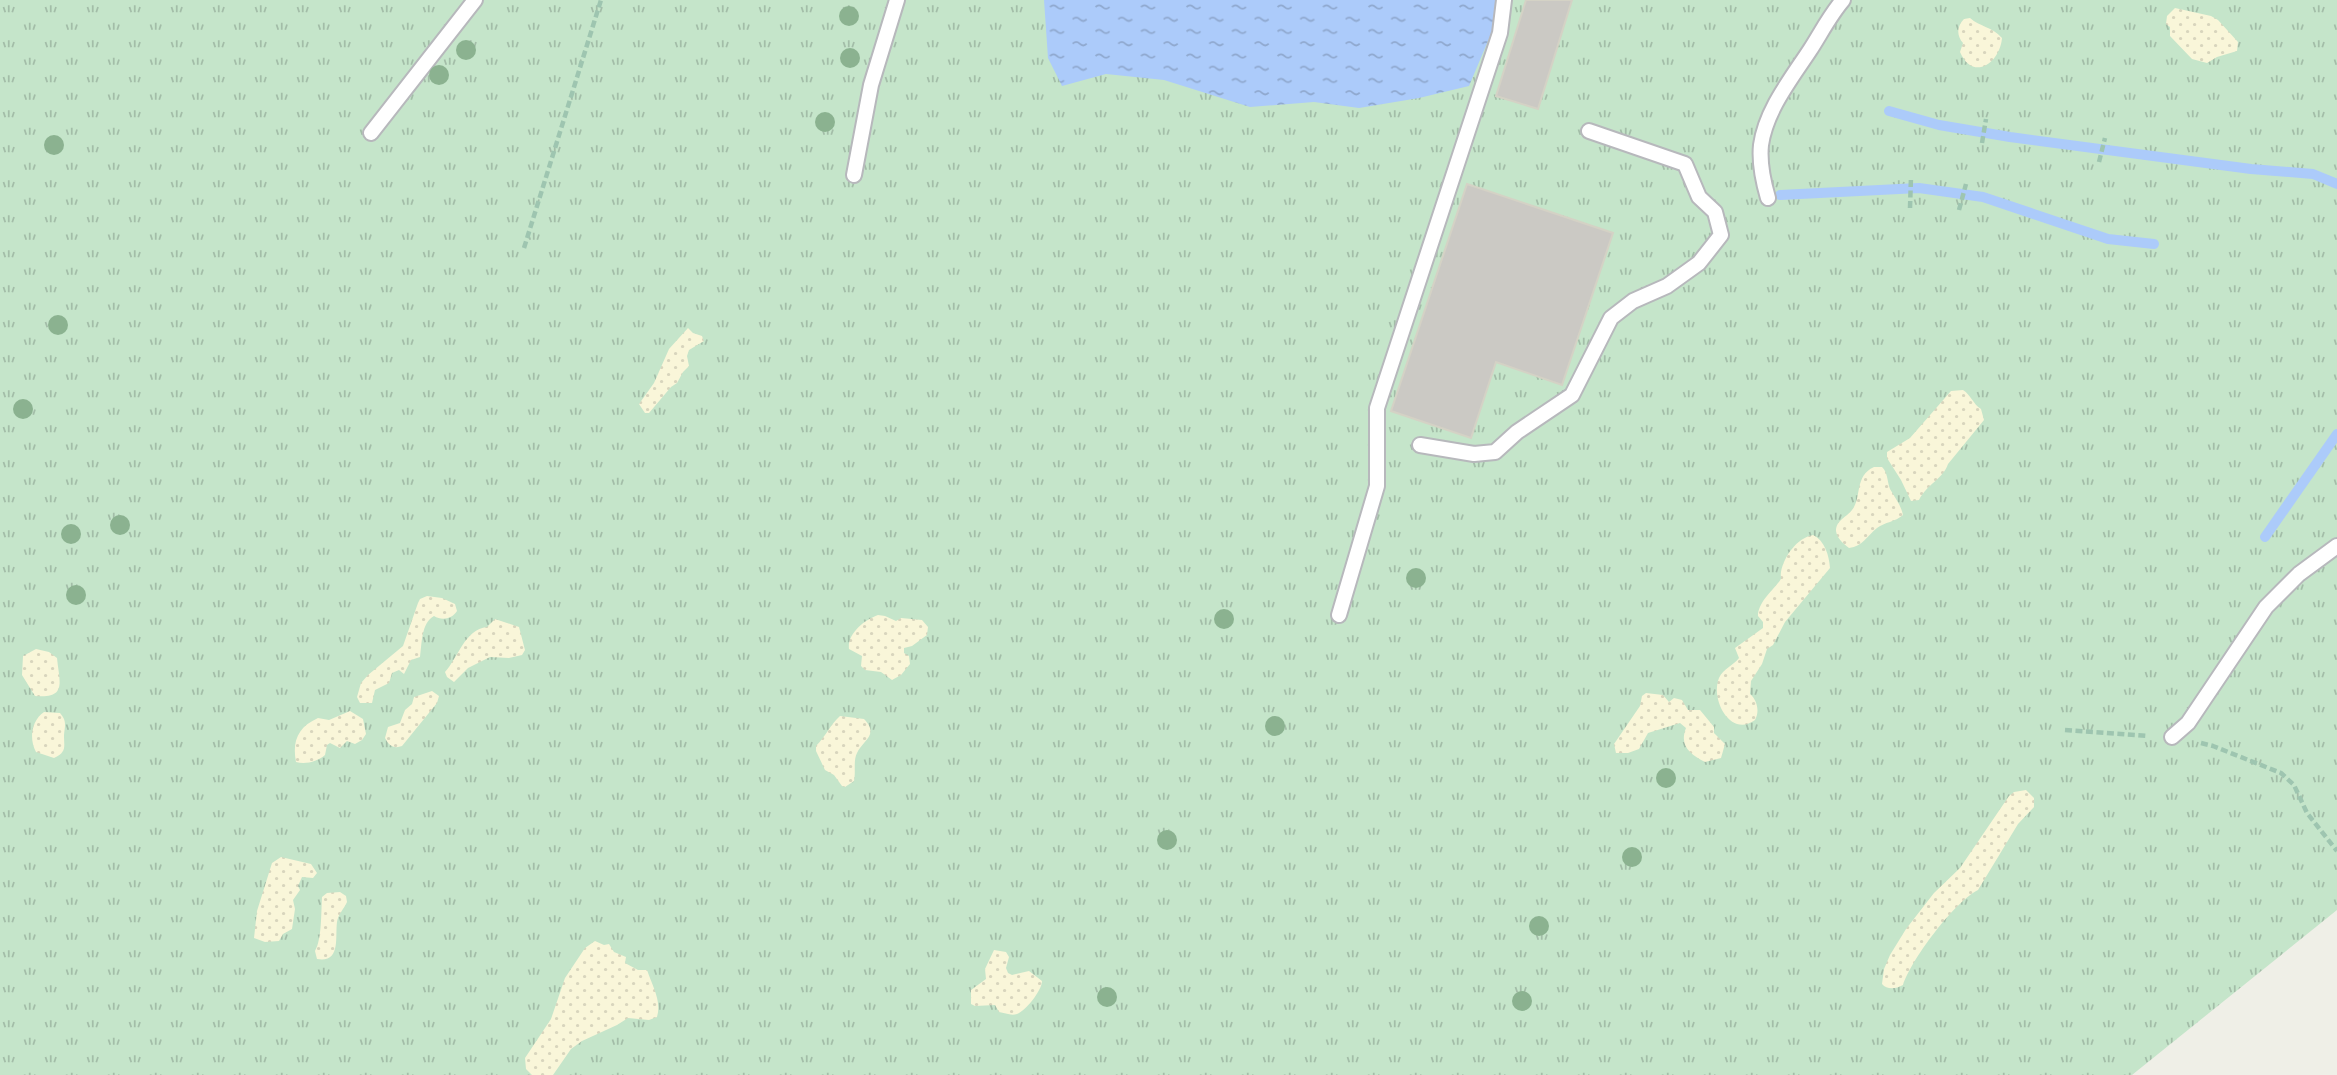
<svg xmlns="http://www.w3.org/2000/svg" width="2337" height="1075" font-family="Raleway,sans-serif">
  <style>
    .grass { fill: url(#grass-tufts) }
    .sand { fill: url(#sand-dots) }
    .water { fill: url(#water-ripples) }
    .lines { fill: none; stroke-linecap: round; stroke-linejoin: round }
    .stream { stroke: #accbfa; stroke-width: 10 }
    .building { fill: #cbc9c4; stroke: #d4d2c5; stroke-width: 2 }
    .service-casing { stroke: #b7b8bc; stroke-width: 18 }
    .path { stroke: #9ec5b0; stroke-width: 4.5; stroke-dasharray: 7 3.5; stroke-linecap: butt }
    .service { stroke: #fff; stroke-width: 14 }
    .tree { fill: #8bb290 }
  </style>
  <defs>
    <pattern id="grass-tufts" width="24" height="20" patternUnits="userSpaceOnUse" patternTransform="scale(1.75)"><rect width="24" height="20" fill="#c5e5ca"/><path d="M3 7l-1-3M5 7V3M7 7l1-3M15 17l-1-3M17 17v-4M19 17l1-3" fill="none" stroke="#a3bda8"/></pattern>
    <pattern id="sand-dots" width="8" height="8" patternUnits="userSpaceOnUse" patternTransform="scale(1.75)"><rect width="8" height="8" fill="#f9f6d9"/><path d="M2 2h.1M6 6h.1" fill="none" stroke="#d8d5bd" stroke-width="1.8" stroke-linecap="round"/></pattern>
    <pattern id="water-ripples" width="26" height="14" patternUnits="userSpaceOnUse" patternTransform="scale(1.75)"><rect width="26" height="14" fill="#accbfa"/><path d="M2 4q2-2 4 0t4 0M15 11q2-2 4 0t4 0" fill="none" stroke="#8fa8ce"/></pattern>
  </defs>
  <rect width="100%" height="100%" fill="#efefe7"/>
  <path class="grass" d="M0 0H2337V910L2132 1075H0Z"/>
  <path class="sand" d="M2175 8 2211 16 2218 20 2238 42 2237 51 2217 57 2207 63 2192 59 2170 36V27L2166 24 2167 16Z
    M1970 18C1980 27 1991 26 2002 38 2000 63 1973 82 1960 52L1963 43C1957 36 1956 27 1964 19Z
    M688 328 693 333 702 336 704 341 689 350 687 356 689 366 683 372 677 383 671 387 649 413H645L639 404 654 383 669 349Z
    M1963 390C1971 395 1973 404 1981 409L1984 420 1948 464C1943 479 1927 484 1919 500L1911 501 1901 480 1887 458V452L1910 438 1951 391Z
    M1874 467H1882C1888 473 1887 481 1890 489 1895 498 1901 505 1903 515 1895 522 1885 522 1877 528 1867 536 1863 546 1849 548 1844 544 1837 539 1836 531 1836 520 1847 517 1852 510 1862 498 1854 476 1874 467Z
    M1813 535C1825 541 1829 555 1830 568L1785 622 1773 645 1767 649 1762 664 1751 681 1750 694C1757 700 1760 711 1755 720 1731 738 1710 700 1719 678 1723 669 1734 665 1739 658L1735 648 1763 628V622L1758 616C1758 603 1771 592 1778 583 1783 577 1780 579 1781 572 1784 556 1797 538 1813 535Z
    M427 596 442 598 455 604 457 611C452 619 442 621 434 616 421 623 422 644 420 657L411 660 404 674 399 670 392 673 389 683 375 690 372 703H360L357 697 361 683 368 675 403 646 418 603 420 599Z
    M878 615 885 616 896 621 901 618 922 620 928 627 927 635 912 646 904 648V653L909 656 910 664 901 675 892 680 881 672 865 670 861 666 862 656 849 649C847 634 864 620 878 615Z
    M495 619 519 627 525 650 522 655 509 658 490 657 468 668 454 682 447 677 445 672C458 658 465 629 487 627Z
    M36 649 49 652 57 658C59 681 68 699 35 696L22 675 23 656Z
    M432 691 439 696 437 703 402 746C394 749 389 746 385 738L388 727 400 723 405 710 412 704 414 697Z
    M1646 693 1663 695 1669 702 1674 698 1682 700 1688 710H1700L1714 727V733L1725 744 1721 758 1705 762C1690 754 1679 746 1686 728L1680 723 1648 733 1639 749 1628 753H1616L1614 744 1640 706 1642 696Z
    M350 711 363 719 366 734 362 740 355 744 347 741 340 748 330 743 327 745 325 755C318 761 306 765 296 762 292 741 298 727 318 718L329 720Z
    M44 712 60 713C67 721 65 725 64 735 64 747 67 752 54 758L36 752C29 739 31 721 44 712Z
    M840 716 864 719C880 735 862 741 857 753 853 761 856 772 854 781L845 787 842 786 834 775 825 770 816 751V746C826 736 830 725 840 716Z
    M2026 790 2034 798V807L2018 824 1978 890C1954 902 1911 960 1903 985 1896 989 1887 990 1882 984L1884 969 1890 955 1906 929 1934 893 1960 868 2009 796 2014 792Z
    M281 857 311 864 317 873 313 878 302 877 298 886 300 890 293 900 295 909 292 929 283 934 279 941 265 942 254 938 257 911 272 863Z
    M340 892 346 896 347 902C344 909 338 914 337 922 335 938 341 963 317 959L315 951C322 939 321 913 322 897L327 893Z
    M595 941 604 945 609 944 614 952 626 957 625 963 638 970H647C652 985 662 1001 657 1017L649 1020 628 1018 617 1025 582 1041 571 1049 553 1075H532L526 1069 525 1058 551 1019 565 978 585 948Z
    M994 950 1006 952 1009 957 1006 968 1008 973 1012 975 1029 971 1042 981C1042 990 1026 1011 1017 1014 1011 1016 1005 1013 999 1012L995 1005 975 1006 971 1004V990L986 979 985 969Z"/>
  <path class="water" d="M1044 0H1495L1496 22 1469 86 1419 98 1359 108 1314 102 1250 107 1164 80 1106 74 1062 86 1048 58Z"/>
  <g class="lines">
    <path class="stream" d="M1889 111 1939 125 2010 137 2251 169 2313 174 2337 184
      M1780 195 1919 188 1983 197 2108 239 2154 244
      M2265 537 2337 434"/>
  </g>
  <path class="building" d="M1526 0H1572L1538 109 1496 96Z
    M1467 184 1613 233 1562 385 1496 362 1471 438 1391 411Z"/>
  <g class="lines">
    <g class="service-casing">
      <path id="service" d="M371 133 475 0
        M854 175 871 85 897 0
        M1768 198C1763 181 1759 164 1761 145 1766 110 1791 79 1810 50 1821 33 1830 15 1843 0
        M1420 445 1474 454 1495 452 1517 432 1572 395 1611 318 1633 301 1667 286 1699 263 1721 235 1715 212 1699 197 1685 164 1589 131
        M1339 615 1377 486V408L1500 33 1504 0
        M2172 737 2188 723 2266 607 2299 574 2337 546"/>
    </g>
    <path class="path" d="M1982 143 1986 119
      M2099 162 2105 138
      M1910 208 1911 177
      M1959 210 1966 184
      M524 248 601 0
      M2065 730 2148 736
      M2201 743 2213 746 2281 773 2294 785 2307 813 2337 851"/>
    <use href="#service" class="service"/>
  </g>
  <g class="tree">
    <circle cx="849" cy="16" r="10"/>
    <circle cx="466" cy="50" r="10"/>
    <circle cx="850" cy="58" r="10"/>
    <circle cx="439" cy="75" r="10"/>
    <circle cx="825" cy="122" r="10"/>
    <circle cx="54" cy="145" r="10"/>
    <circle cx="58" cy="325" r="10"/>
    <circle cx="23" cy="409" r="10"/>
    <circle cx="120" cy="525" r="10"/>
    <circle cx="71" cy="534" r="10"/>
    <circle cx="1416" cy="578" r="10"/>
    <circle cx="76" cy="595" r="10"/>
    <circle cx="1224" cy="619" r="10"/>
    <circle cx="1275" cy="726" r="10"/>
    <circle cx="1666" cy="778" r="10"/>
    <circle cx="1167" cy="840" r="10"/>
    <circle cx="1632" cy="857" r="10"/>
    <circle cx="1539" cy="926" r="10"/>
    <circle cx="1107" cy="997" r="10"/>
    <circle cx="1522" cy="1001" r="10"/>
  </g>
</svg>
